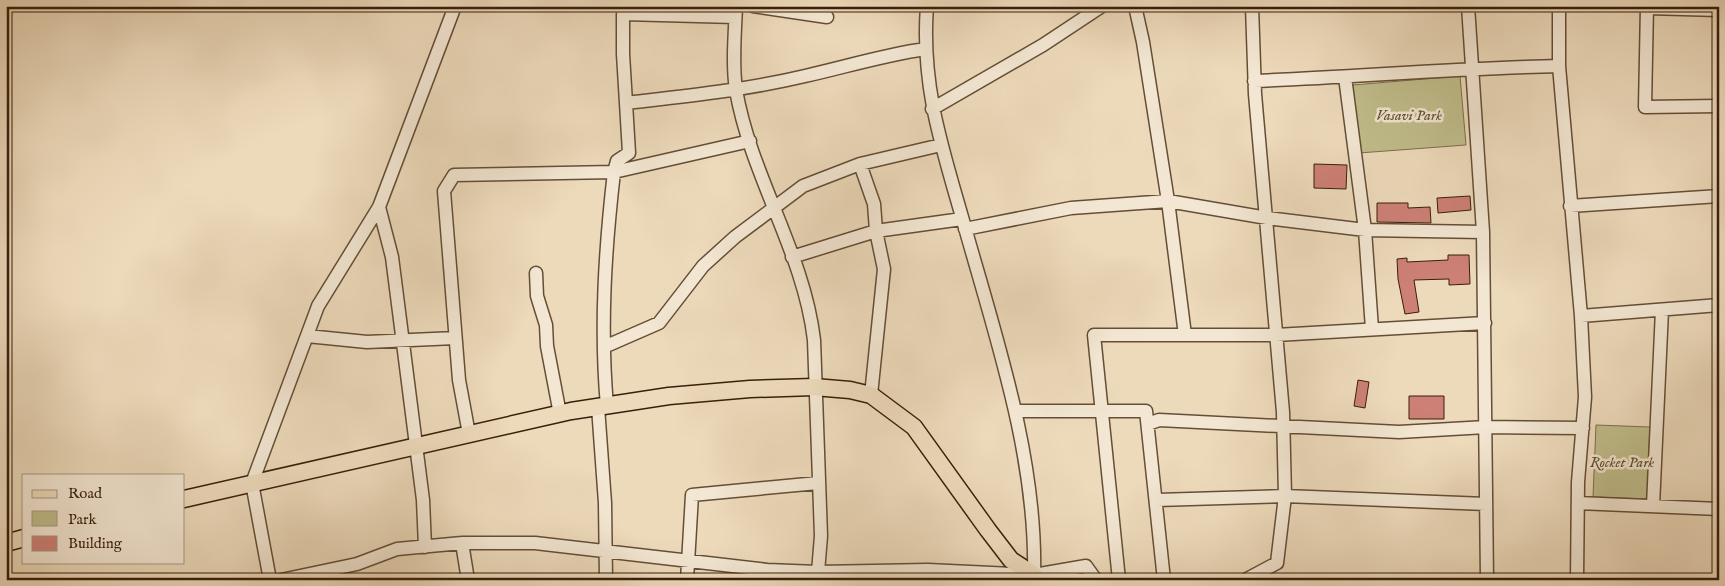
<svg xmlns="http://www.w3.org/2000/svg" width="1725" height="586" font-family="'IM FELL English',serif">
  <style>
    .green { fill: #c0bd8b; stroke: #7c6e4b }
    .building { fill: #cd8076; stroke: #371f0b }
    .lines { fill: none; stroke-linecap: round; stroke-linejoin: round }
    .minor-casing { stroke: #644e37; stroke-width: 15 }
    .major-casing { stroke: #371f0b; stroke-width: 19 }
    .minor { stroke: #f3e7d3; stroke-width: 12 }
    .major { stroke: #eddabb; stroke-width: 16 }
    .labels { text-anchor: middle; stroke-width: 5; stroke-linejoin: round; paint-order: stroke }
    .park-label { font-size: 15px; font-style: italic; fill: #604e31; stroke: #f3e7d3 }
  </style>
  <rect width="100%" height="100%" fill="#eddabb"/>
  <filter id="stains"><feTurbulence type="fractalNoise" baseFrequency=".004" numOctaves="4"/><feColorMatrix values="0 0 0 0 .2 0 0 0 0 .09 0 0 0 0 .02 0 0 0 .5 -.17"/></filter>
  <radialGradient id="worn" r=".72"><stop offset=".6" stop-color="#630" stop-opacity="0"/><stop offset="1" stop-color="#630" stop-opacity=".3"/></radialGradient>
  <path class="green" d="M1460 76 1466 145 1359 153 1353 85Z
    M1596 425 1650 427 1647 499 1593 497Z"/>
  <path class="building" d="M1314 164 1347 165 1346 189 1314 188Z
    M1470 196 1471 210 1438 213 1437 198Z
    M1377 203H1408V208L1430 207 1431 223 1377 222Z
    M1448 255H1469L1470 284 1449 285V279L1414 280 1419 312 1405 314 1398 279 1397 259 1407 258V262L1448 260Z
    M1358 380 1369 382 1365 408 1354 406Z
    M1409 396H1444V419H1409Z"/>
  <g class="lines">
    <g class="minor-casing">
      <path id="minor" d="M736 6C735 33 732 63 736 90 751 177 804 253 814 340L821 536 818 572
        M753 6 827 17
        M927 6C921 84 941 144 962 217 994 332 1037 455 1034 575
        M1135 6 1143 42 1168 201 1267 218 1365 230 1483 232
        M1468 6 1483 232 1487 580
        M1559 6V66L1581 316 1585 397 1578 482 1577 580
        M1647 6 1645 107 1719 106
        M1647 8 1719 10
        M1345 77 1365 230 1372 329
        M1254 81C1356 77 1457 68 1559 66
        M626 103 623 54V14L735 17
        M932 109 1043 45 1102 6
        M860 164 874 204 876 231 884 269 871 395
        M1570 206 1719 196
        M379 207 392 257 423 500 425 547
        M965 229 1071 208 1168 201 1185 335
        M792 257 876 231 962 219
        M536 273 537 296 546 325 547 346 560 414
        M1581 316 1719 305
        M307 336 367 342 455 338
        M604 347 659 323 703 266 735 237 803 186 860 164 941 145
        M607 406C600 327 605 250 614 172L617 161 629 153 626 103C686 96 746 90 805 76 845 67 884 55 925 49
        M598 407 605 503 606 580
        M1015 411H1146L1164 580
        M1148 424 1159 420 1399 432 1486 427 1583 428
        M469 434 459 380 444 191 454 175 614 172 750 141
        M1157 500 1285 496 1486 504
        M1578 503 1719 509
        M1653 506 1662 310
        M462 543 468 580
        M270 580 252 483 318 306 379 207 455 6
        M281 580 357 564 397 549 462 543H535L767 570 818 572 928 570 1034 575 1086 566 1096 580
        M687 580 692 495 818 483
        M1119 580 1094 335H1276L1485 323
        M1245 580 1277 563 1285 496 1283 412 1255 94 1252 6"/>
    </g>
    <g class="major-casing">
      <path id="major" d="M184 499 571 411 669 396 750 389 814 387 850 390 871 395 914 427 988 530 1011 560 1034 575 1035 580
        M6 543 24 538"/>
    </g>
    <use href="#minor" class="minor"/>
    <use href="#major" class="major"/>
  </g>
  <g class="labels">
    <g class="park-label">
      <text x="1409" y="120">Vasavi Park</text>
      <text x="1622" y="467">Rocket Park</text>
    </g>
  </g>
  <rect width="1725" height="586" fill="none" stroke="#eddabb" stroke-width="25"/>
  <rect x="8" y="8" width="1710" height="571" fill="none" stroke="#371f0b" stroke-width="2.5"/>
  <rect x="12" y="12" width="1700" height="561" fill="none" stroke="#371f0b"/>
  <rect x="22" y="474" width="162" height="90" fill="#f3e7d3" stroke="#a89783"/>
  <rect x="32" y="490" width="25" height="8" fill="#eddabb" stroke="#a89783"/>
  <text x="68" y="498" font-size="15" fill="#371f0b">Road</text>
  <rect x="32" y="511" width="25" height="15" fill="#c0bd8b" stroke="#a89783"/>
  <text x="68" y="524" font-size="15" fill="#371f0b">Park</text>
  <rect x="32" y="536" width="25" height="15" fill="#cd8076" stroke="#a89783"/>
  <text x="68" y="548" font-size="15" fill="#371f0b">Building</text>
  <rect width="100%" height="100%" filter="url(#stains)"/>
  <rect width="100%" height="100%" fill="url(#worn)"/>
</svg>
